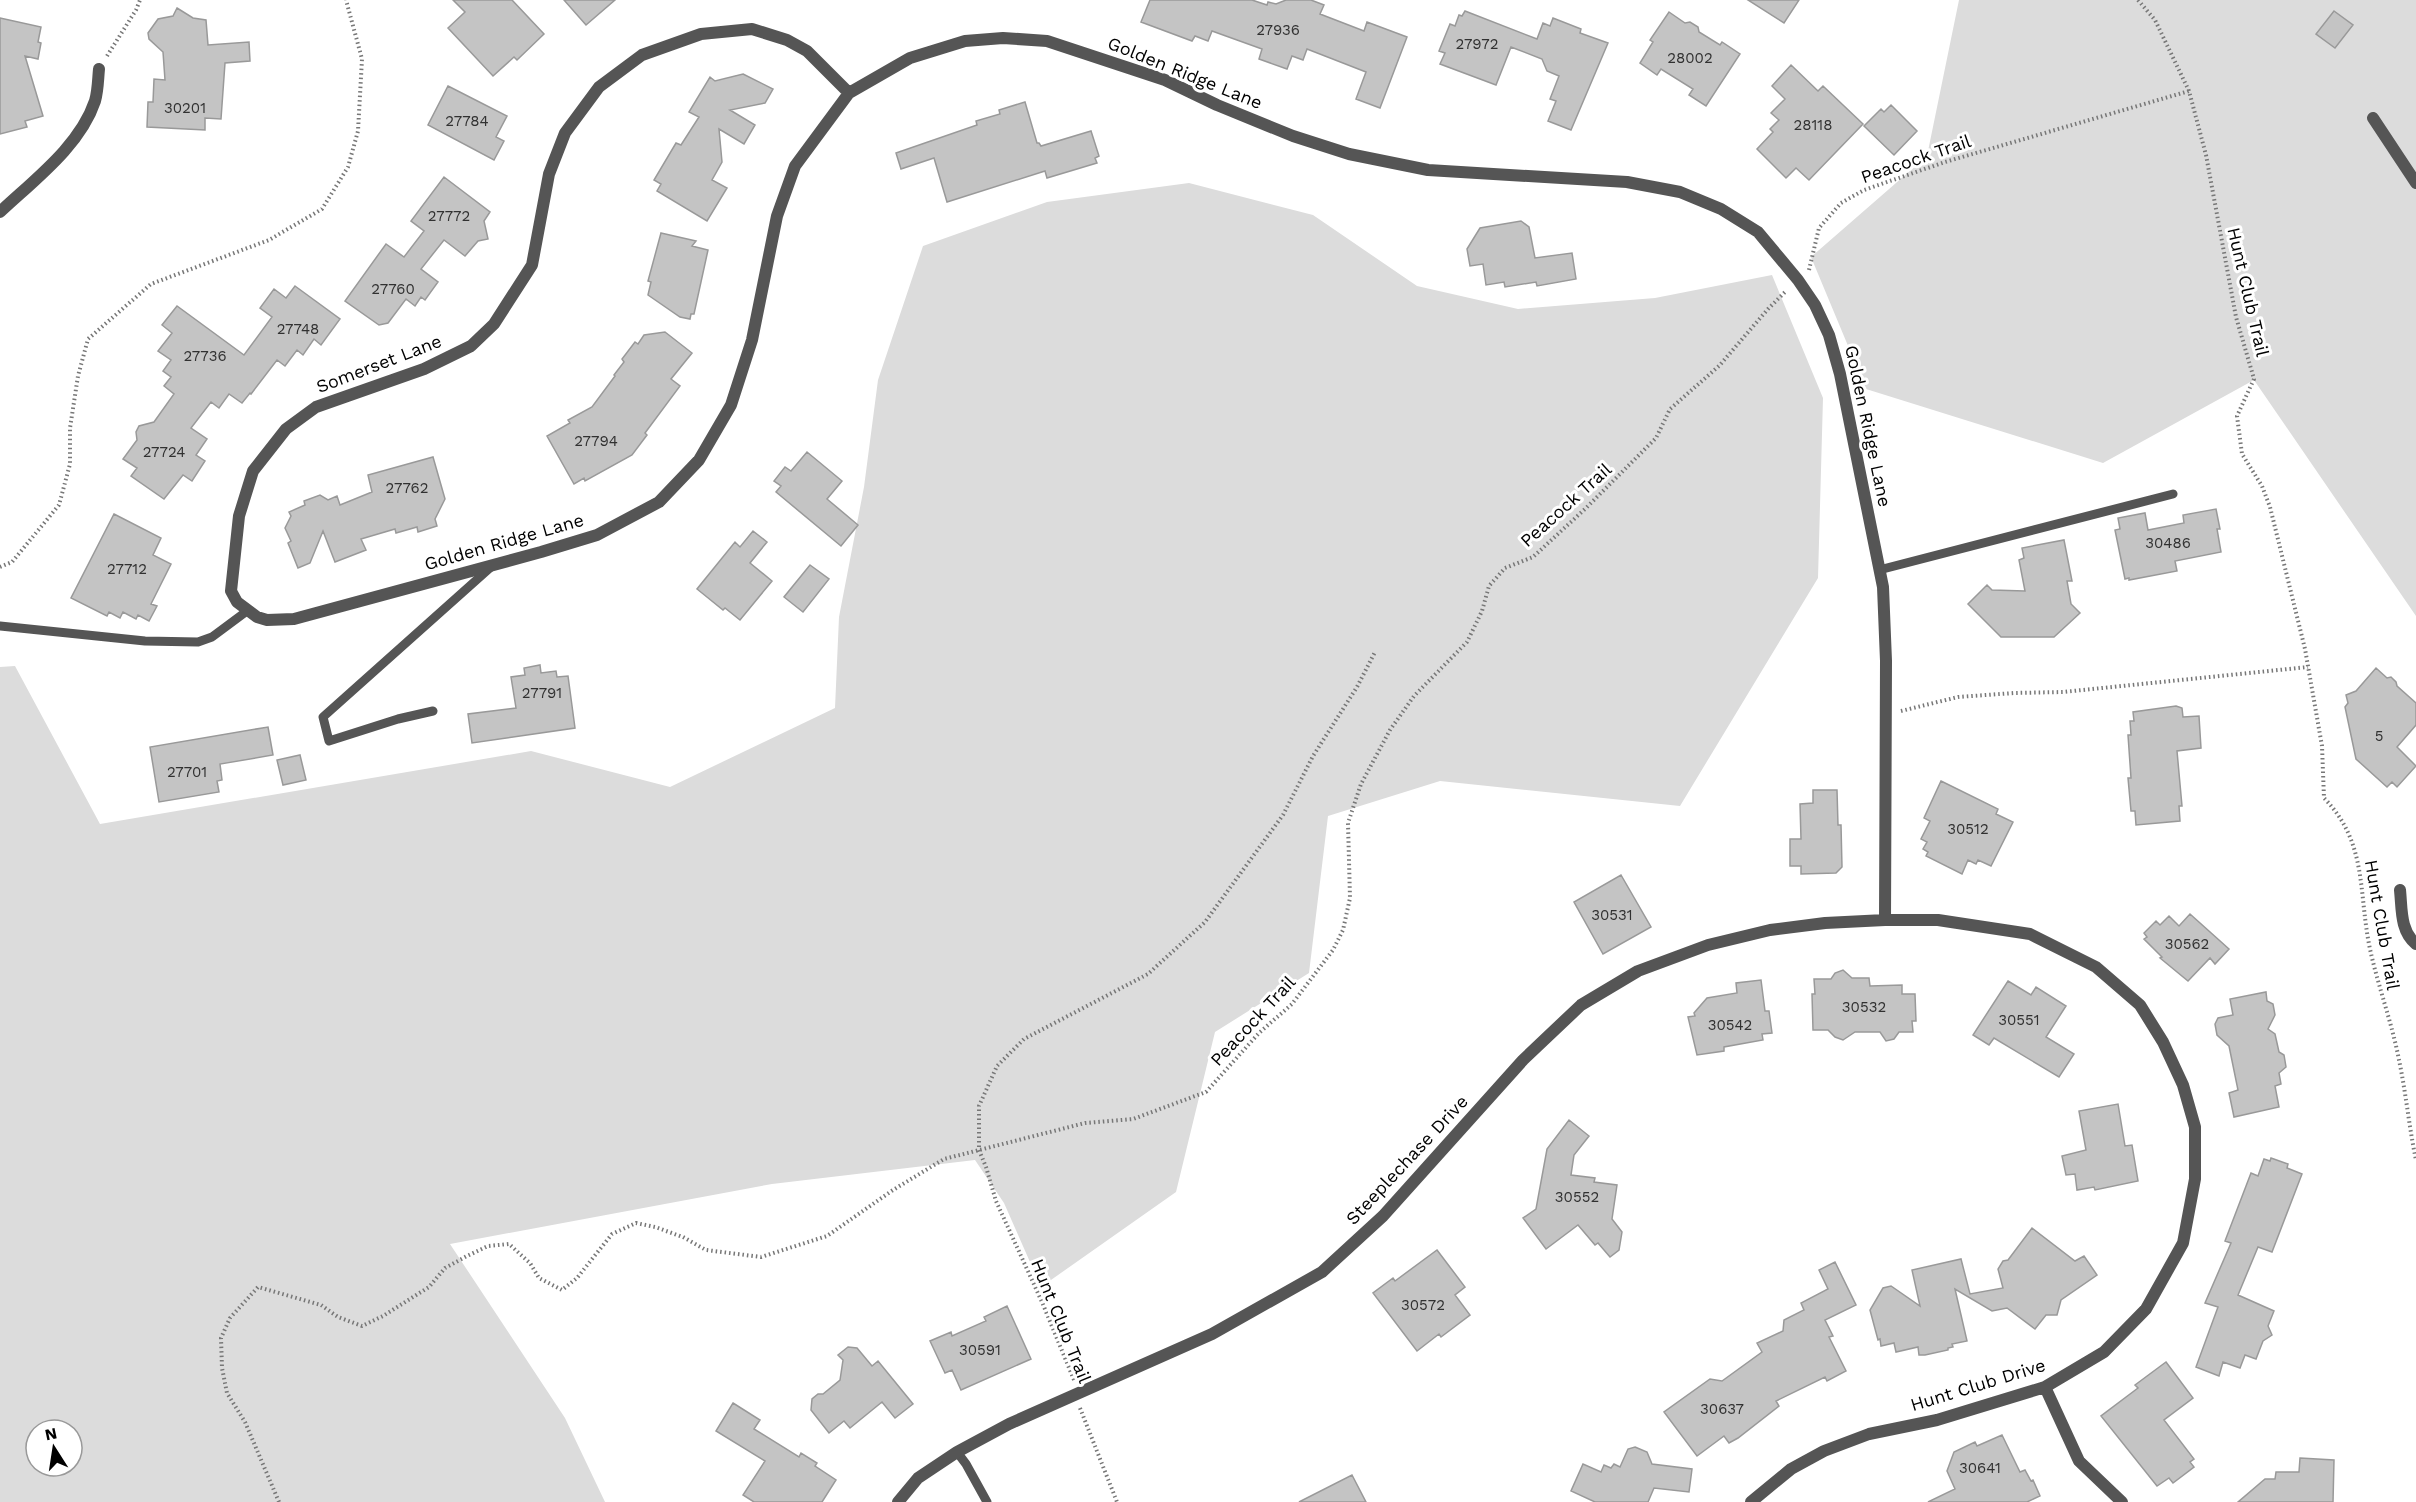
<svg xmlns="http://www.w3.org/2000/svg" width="2416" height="1502" font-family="'Work Sans',sans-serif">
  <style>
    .green { fill: #dcdcdc; fill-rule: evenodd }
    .building { fill: #c4c4c4; stroke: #999; stroke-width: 1.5 }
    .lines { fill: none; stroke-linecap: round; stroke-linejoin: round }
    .path { stroke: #777; stroke-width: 4; stroke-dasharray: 1.5 3; stroke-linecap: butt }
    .service { stroke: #555; stroke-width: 9 }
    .minor { stroke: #555; stroke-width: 12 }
    .labels { text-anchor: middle; stroke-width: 6; stroke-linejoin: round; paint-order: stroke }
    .number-label { font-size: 15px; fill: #313131 }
    .street-label { font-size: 18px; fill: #000; stroke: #fff }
  </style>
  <rect width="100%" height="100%" fill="#fff"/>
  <path class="green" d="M1959 0H2416V616L2254 380 2103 463 1866 389 1811 257 1927 156Z
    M1189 183 1313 215 1417 286 1518 309 1655 298 1772 275 1823 398 1818 578 1680 806 1440 781 1328 816 1309 973 1215 1032 1176 1192 1041 1287 1004 1203 975 1160 772 1184 450 1244 565 1418 605 1502H0V667L15 666 100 824 531 751 670 787 835 708 839 617 864 487 878 380 923 246 1047 202ZM36 1430H72V1466H36Z"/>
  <path class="building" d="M453 0H512L544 34 517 60 514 57 493 76 448 28 465 12Z
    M564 0H615L586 25Z
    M1150 0H1252L1267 5 1268 2 1276 4 1286 0H1311L1324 5 1320 14 1364 31 1367 22 1407 37 1380 108 1356 99 1366 72 1307 49 1303 60 1292 56 1287 69 1259 59 1262 49 1212 31 1208 41 1195 36 1192 41 1141 22Z
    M1748 0H1799L1784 23Z
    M177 8 193 18 206 20 208 45 249 42 250 61 225 63 221 119 205 118V130L147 127 148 102H153L154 79 165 80 163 52 149 39 148 33 158 19 173 16Z
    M1465 11 1537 39 1543 23 1550 26 1553 18 1581 29 1580 33 1608 43 1571 130 1548 121 1556 101 1550 99 1559 76 1547 71 1542 59 1511 47 1496 85 1440 64 1445 53 1439 51 1450 24 1455 26 1459 15 1462 16Z
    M2334 11 2353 25 2335 48 2316 34Z
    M1669 12 1685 23 1690 22 1698 27 1699 32 1720 45 1722 42 1740 54 1706 106 1689 95 1693 89 1661 69 1657 75 1640 63 1653 42 1650 40Z
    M0 18 41 27 38 42 41 43 38 59 25 56 43 116 25 121 27 127 0 134Z
    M1791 65 1818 91 1823 86 1863 124 1809 180 1796 168 1786 178 1757 149 1773 132 1770 129 1779 120 1771 113 1785 99 1772 86Z
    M743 74 773 89 765 103 730 110 755 125 744 144 719 129 722 162 712 180 727 188 707 221 657 191 661 184 654 180 676 143 681 145 699 117 689 112 710 77 715 81Z
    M448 86 507 116 496 137 504 141 494 160 428 125Z
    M1025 102 1037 143H1039L1041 146 1091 131 1099 156 1095 158 1097 163 1047 178 1045 171 947 202 934 158 901 169 896 153 977 125 976 121 1000 114 999 110Z
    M1891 105 1917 131 1894 155 1864 126 1881 109 1884 112Z
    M444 177 490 212 484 221 488 239 478 241 465 256 444 240 421 269 438 282 425 300 421 297 415 306 406 299 388 323 379 325 345 301 386 244 404 257 424 231 411 221Z
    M1521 221 1529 227 1535 258 1572 253 1576 279 1537 286 1536 282 1505 287 1504 282 1486 285 1483 264 1470 266 1467 249 1480 228Z
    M661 233 696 241 692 246 708 250 694 314H691L690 319 680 317 648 295 651 282 648 281Z
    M295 286 340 319 321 345 314 339 303 355 297 350 285 366 277 360 251 394 250 393 242 403 229 394 219 408 211 402 191 428 207 439 196 455 205 461 192 481 183 475 164 499 131 476 137 468 123 459 137 440 136 432 139 426 154 422 174 394 164 386 171 377 163 371 171 360 158 351 172 333 162 325 177 306 244 355 272 317 260 308 274 289 286 298Z
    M665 332 692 353 671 379 680 386 645 433 647 435 632 455 585 481 584 478 574 484 547 436 570 423 568 420 592 407 615 376 614 375 624 362 622 359 635 342 638 344 644 335Z
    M807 452 842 481 827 499 858 525 841 546 776 492 781 486 774 481 785 467 791 471Z
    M433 457 445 499 435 519 437 526 418 532 417 527 396 533 395 529 361 539 366 550 335 562 323 531 310 563 298 568 288 543 291 541 285 528 291 516 289 512 305 505 304 501 320 495 328 500 337 496 340 505 372 492 368 475Z
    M2216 509 2220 529H2217L2221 552 2175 561 2177 571 2129 580V578L2125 579 2115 530 2120 529 2118 518 2145 513 2148 530 2184 523 2183 515Z
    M114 514 161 538 153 555 171 564 151 604 157 606 149 621 138 615 136 619 123 612 120 618 109 612 107 616 71 598Z
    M753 531 767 542 750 563 772 581 740 620 725 608 723 610 697 589 735 542 740 547Z
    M2064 540 2072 581H2067L2071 604 2080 613 2054 637H2001L1968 604 1987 585 1992 590 2025 591 2019 560 2024 558 2022 548Z
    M810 565 829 579 803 612 784 597Z
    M540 665 541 673 556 671 557 677 568 676 575 728 472 743 468 714 516 708 511 677 525 675 524 668Z
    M2376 668 2387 678 2391 677 2396 682 2397 686 2416 703V725L2397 747 2416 766 2397 787 2392 782 2387 787 2356 759 2345 707 2348 703 2346 695 2356 691Z
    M2176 706 2182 708 2183 717 2199 716 2201 748 2177 751 2182 806H2179L2180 821 2136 825 2135 811H2131L2128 778H2131L2128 735H2131L2130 721H2134L2133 712Z
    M268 727 273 755 220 764 222 780 217 781 219 792 159 802 150 747Z
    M300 755 306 780 283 785 277 760Z
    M1941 781 1998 809 1996 814 2013 822 1991 866 1978 860 1976 864 1968 860 1962 874 1926 856 1928 852 1923 849 1927 842 1921 839 1930 821 1924 818Z
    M1813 790H1837L1838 825H1841L1842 867 1836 873 1801 874V866H1790V839H1801L1800 804 1813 803Z
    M1621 875 1651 927 1603 954 1574 902Z
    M2190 914 2229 949 2215 964 2210 958 2188 981 2160 958 2162 957 2144 939 2147 937 2144 933 2156 921 2160 925 2169 916 2179 926Z
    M1843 970 1852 978H1869L1870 986 1902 985V994H1915L1916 1021H1912L1913 1032H1899L1894 1039 1886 1041 1880 1032H1855L1843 1040 1835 1037 1828 1030H1813L1812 994H1815L1814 979H1831L1835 973Z
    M1761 980 1765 1011H1769L1772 1033 1762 1034 1763 1040 1724 1047V1051L1697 1055 1688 1017 1695 1016 1694 1013 1707 998 1737 993 1736 983Z
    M2008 981 2031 995 2036 987 2066 1006 2046 1037 2074 1054 2059 1077 1994 1038 1989 1045 1973 1035Z
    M2266 992 2267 1001 2273 1004 2275 1015 2268 1029 2275 1034 2279 1052 2284 1055 2286 1067 2279 1073 2281 1084 2275 1086 2279 1107 2234 1117 2229 1093 2238 1090 2229 1046 2217 1035 2215 1024 2218 1018 2233 1015 2230 999Z
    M2118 1104 2125 1146 2132 1145 2138 1181 2095 1190 2094 1187 2077 1190 2075 1174 2066 1175 2062 1156 2086 1150 2079 1111Z
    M1569 1120 1589 1136 1574 1155 1571 1175 1595 1178 1594 1182 1617 1185 1612 1219 1622 1232 1619 1250 1610 1257 1598 1243 1595 1245 1578 1225 1546 1249 1523 1218 1536 1209 1547 1149Z
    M2271 1158 2288 1164 2287 1168 2302 1174 2272 1252 2258 1247 2238 1295 2274 1311 2268 1326 2272 1335 2263 1341 2256 1359 2245 1355 2240 1368 2223 1362 2219 1376 2196 1367 2218 1307 2205 1303 2231 1243 2225 1241 2251 1173 2258 1176 2264 1159 2270 1161Z
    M2032 1228 2075 1261 2084 1256 2097 1275 2061 1300 2057 1315H2046L2035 1329 2007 1308 1992 1311 1955 1289 1967 1341 1952 1344 1953 1347 1948 1348V1350L1925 1355H1919L1918 1347 1896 1352 1894 1343 1881 1346 1880 1339 1878 1340 1870 1310 1883 1288 1891 1286 1920 1306 1912 1270 1961 1259 1970 1294 2003 1288 1998 1269 2003 1261 2008 1260Z
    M1437 1250 1465 1287 1455 1295 1470 1315 1441 1337 1439 1334 1417 1351 1373 1293 1393 1278 1395 1281Z
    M1835 1262 1856 1305 1825 1320 1833 1336 1829 1337 1846 1371 1827 1381 1825 1377 1776 1401 1779 1406 1738 1438 1729 1443 1724 1436 1697 1456 1664 1412 1710 1379 1722 1381 1762 1352 1757 1343 1783 1331 1784 1320 1804 1310 1801 1303 1828 1289 1819 1270Z
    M1007 1306 1031 1359 961 1390 952 1370 945 1373 930 1341 951 1332 952 1336 986 1321 984 1317Z
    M848 1347 857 1348 872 1366 878 1361 913 1404 895 1418 882 1402 850 1428 844 1421 829 1433 811 1410 812 1399 818 1394H823L840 1380 843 1360 838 1355Z
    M2166 1362 2193 1398 2164 1420 2194 1459 2190 1462 2194 1467 2173 1483 2169 1478 2157 1486 2101 1416 2138 1388 2135 1385Z
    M733 1403 760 1420 754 1429 799 1457 801 1453 817 1463 815 1466 836 1480 822 1502H754L743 1495 765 1461 716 1431Z
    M2002 1435 2020 1472 2025 1470 2031 1481 2033 1480 2040 1496 2027 1502H1928L1955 1489 1947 1471 1954 1452 1975 1442 1977 1446Z
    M1635 1447 1647 1452 1652 1464 1692 1469 1689 1492 1654 1488 1648 1502H1595L1571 1491 1583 1464 1601 1472 1604 1465 1611 1468 1614 1464 1620 1467 1628 1449Z
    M2300 1458 2334 1460 2333 1502H2238L2265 1479H2275L2276 1472H2299Z
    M1352 1475 1366 1502H1299Z"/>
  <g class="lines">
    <path class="path" d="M2138 0 2155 20 2189 91 2206 155 2236 317 2254 379 2237 416 2242 454 2262 486 2270 507 2305 649 2322 746 2324 798C2368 843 2358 893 2370 949 2378 986 2392 1023 2399 1060 2406 1093 2409 1127 2416 1160
      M107 56 136 10 140 0
      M1809 270 1819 228 1841 203 1864 190 1945 162 2189 91
      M0 567 12 562 59 505 70 464V428L78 376 88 339 151 284 269 240 322 209 348 167 358 131 362 59 346 0
      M1901 711 1958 697 2014 693 2063 692 2308 667
      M1074 1380 1042 1302 996 1201 986 1167 979 1150V1106L997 1066 1024 1039 1148 974 1205 922 1283 815 1313 756 1357 687 1375 652
      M1080 1408 1117 1502
      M279 1502 245 1422 227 1393 222 1368 221 1338 230 1318 258 1287 321 1305 338 1317 362 1326 383 1316 429 1287 445 1268 467 1256 488 1246 509 1244 530 1263 539 1278 562 1290 577 1278 612 1234 636 1223 655 1227 683 1237 706 1250 761 1257 827 1236 893 1190 944 1159 1085 1123 1133 1119 1206 1092 1259 1033 1292 1004 1333 950 1343 930 1350 898 1348 823 1361 784 1390 730 1414 696 1467 642 1482 611 1489 586 1505 568 1533 557 1585 509 1656 438 1670 409 1719 366 1768 309 1786 291"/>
    <path class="service" d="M1879 570 2173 494
      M0 626 145 641 198 642 212 637 247 611
      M433 711 398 719 329 741 323 717 491 567
      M957 1452 966 1464 987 1502"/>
    <path class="minor" d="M849 93 807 51 787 40 752 29 701 34 642 55 599 87 565 133 549 174 532 265 494 324 471 346 424 369 316 407 286 429 253 471 239 516 231 591 237 602 257 617 267 620 294 619 541 552 597 535 659 502 699 460 731 405 752 340 777 216 795 166 849 93 910 58 965 41 1003 38 1047 41 1165 80 1217 105 1293 136 1349 154 1428 170 1627 182 1680 192 1721 209 1758 232 1798 280 1815 305 1829 335 1840 374 1883 587 1886 661 1885 920
      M2373 118 2416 183
      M0 212C34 180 80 146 95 101 98 91 98 79 99 69
      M2400 890C2402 909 2400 931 2416 944
      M2045 1387 2079 1461 2122 1502
      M898 1502 918 1478 957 1452 1009 1424 1212 1334 1322 1272 1383 1216 1523 1060 1581 1005 1638 971 1708 945 1770 930 1825 923 1885 920H1938L2030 934 2096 967 2140 1005 2163 1042 2183 1085 2195 1127V1179L2183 1243 2146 1309 2104 1352 2045 1387 1937 1420 1869 1434 1824 1451 1791 1469 1751 1502"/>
  </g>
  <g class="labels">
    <g class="number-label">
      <text x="1278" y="35">27936</text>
      <text x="1477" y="49">27972</text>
      <text x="1690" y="63">28002</text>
      <text x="185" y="113">30201</text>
      <text x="467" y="126">27784</text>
      <text x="1813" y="130">28118</text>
      <text x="449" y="221">27772</text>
      <text x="393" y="294">27760</text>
      <text x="298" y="334">27748</text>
      <text x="205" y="361">27736</text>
      <text x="596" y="446">27794</text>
      <text x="164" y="457">27724</text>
      <text x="407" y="493">27762</text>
      <text x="2168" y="548">30486</text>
      <text x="127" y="574">27712</text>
      <text x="542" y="698">27791</text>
      <text x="2379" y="741">5</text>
      <text x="187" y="777">27701</text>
      <text x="1968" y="834">30512</text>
      <text x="1612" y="920">30531</text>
      <text x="2187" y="949">30562</text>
      <text x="1864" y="1012">30532</text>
      <text x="2019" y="1025">30551</text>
      <text x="1730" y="1030">30542</text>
      <text x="1577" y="1202">30552</text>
      <text x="1423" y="1310">30572</text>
      <text x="980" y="1355">30591</text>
      <text x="1722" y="1414">30637</text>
      <text x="1980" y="1473">30641</text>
    </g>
    <g class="street-label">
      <text transform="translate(1185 73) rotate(22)" y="6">Golden Ridge Lane</text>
      <text transform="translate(1916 159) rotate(-19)" y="6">Peacock Trail</text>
      <text transform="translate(2248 292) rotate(77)" y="6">Hunt Club Trail</text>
      <text transform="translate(379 364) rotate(-21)" y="6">Somerset Lane</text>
      <text transform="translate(1868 426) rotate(78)" y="6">Golden Ridge Lane</text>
      <text transform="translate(1566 505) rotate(-42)" y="6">Peacock Trail</text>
      <text transform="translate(504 542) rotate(-16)" y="6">Golden Ridge Lane</text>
      <text transform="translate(2382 925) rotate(80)" y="6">Hunt Club Trail</text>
      <text transform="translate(1253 1021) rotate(-47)" y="6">Peacock Trail</text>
      <text transform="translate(1407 1160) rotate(-47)" y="6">Steeplechase Drive</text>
      <text transform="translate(1061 1321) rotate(68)" y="6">Hunt Club Trail</text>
      <text transform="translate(1978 1385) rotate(-17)" y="6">Hunt Club Drive</text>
    </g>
  </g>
  <g transform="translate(54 1448) rotate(348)"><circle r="28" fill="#ffffff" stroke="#999999" stroke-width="1.5"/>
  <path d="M0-4.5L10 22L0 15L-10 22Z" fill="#000000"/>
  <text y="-9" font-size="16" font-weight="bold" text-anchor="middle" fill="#000000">N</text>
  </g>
</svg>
